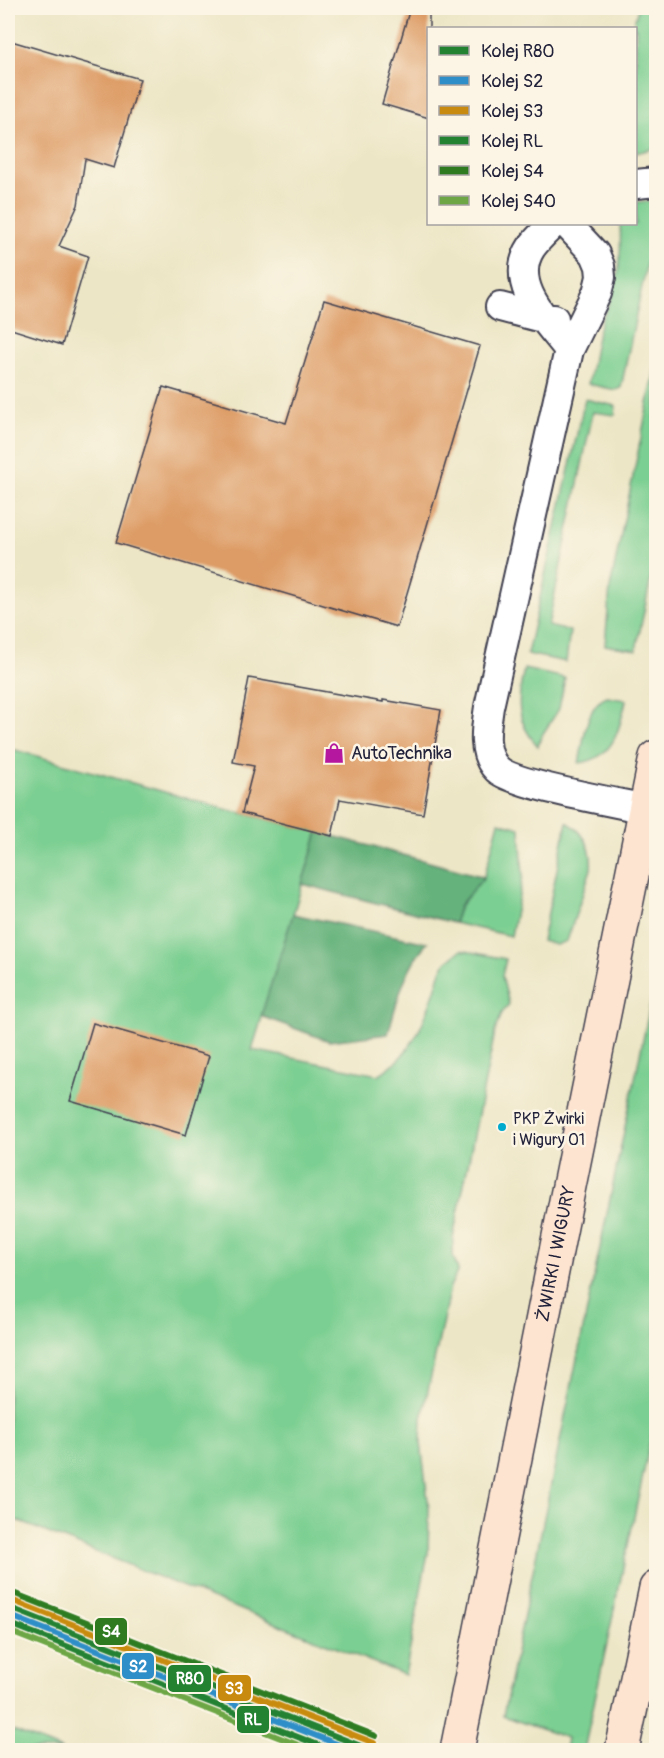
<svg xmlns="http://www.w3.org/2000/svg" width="664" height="1758" font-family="Pangolin,sans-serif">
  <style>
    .green { fill: #7ccf92; stroke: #4f7866; stroke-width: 1.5 }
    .forest { fill: #65b27c; stroke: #446a5c; stroke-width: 1.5 }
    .building { fill: #dd9b65 }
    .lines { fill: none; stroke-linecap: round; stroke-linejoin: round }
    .service-casing { stroke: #403f50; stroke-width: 32 }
    .secondary-casing { stroke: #403f50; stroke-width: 36 }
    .service { stroke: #fff; stroke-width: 28 }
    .secondary { stroke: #fde4d0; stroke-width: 33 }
    .rail-1-casing { stroke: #fcf5e5; stroke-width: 10 }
    .rail-2-casing { stroke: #fcf5e5; stroke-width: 10 }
    .rail-3-casing { stroke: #fcf5e5; stroke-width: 10 }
    .rail-4-casing { stroke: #fcf5e5; stroke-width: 10 }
    .rail-5-casing { stroke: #fcf5e5; stroke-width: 10 }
    .rail-6-casing { stroke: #fcf5e5; stroke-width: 10 }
    .rail-1 { stroke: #238132; stroke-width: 6 }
    .rail-2 { stroke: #2e8ec7; stroke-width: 6 }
    .rail-3 { stroke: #c88b0f; stroke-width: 6 }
    .rail-4 { stroke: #238132; stroke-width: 6 }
    .rail-5 { stroke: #2f7b20; stroke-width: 6 }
    .rail-6 { stroke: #6ca645; stroke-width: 6 }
    .bus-dot { fill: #00a9ce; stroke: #fcf5e5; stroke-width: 2 }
    .labels { text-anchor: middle; stroke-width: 5; stroke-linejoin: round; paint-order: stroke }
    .bus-label { font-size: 16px; fill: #22223b; stroke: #fcf5e5; text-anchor: start }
    .poi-label { font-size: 18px; fill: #22223b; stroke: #fcf5e5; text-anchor: start }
    .street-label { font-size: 18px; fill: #22223b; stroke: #fcf5e5 }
    .line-badge { stroke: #fcf5e5; stroke-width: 2 }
    .badge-label { font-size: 16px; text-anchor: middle; font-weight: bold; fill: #fff }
  </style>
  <rect width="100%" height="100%" fill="#fcf5e5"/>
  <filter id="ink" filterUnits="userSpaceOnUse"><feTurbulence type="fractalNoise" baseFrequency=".0167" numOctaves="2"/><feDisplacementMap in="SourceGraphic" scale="12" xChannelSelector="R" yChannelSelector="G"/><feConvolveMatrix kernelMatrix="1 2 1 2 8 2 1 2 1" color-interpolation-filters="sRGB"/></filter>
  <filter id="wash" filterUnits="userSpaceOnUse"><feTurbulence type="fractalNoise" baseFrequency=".008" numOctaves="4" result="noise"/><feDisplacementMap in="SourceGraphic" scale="24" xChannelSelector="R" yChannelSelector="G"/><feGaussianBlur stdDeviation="1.35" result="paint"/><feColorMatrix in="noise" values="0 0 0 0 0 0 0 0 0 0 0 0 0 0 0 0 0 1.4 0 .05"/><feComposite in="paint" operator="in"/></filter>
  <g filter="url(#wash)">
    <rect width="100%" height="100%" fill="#ede6c6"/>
    <path class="green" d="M638 8H656V148L636 153V28H633Z
      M656 201V219L621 388 616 390 588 384C592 368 596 332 602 319 619 286 622 261 620 224H636V202Z
      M656 365V554L636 650 605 645 610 588Z
      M585 399 616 406 615 415 593 412 548 626 570 631 566 662 527 654Z
      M524 669 565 678 559 709 542 735 538 746C515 722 517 700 524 669Z
      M607 697 626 700C620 728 614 759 579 763 584 743 585 704 607 697Z
      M8 748 225 809 318 832 252 1050 378 1075C418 1052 428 1011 441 971L446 962 461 950 506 959 502 976 509 1004 502 1013 495 1032 453 1238V1256L458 1270 450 1287 422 1418 421 1443 429 1509 428 1553 405 1675 8 1517Z
      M499 822 520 828 523 876 511 936 454 923 460 906 484 877Z
      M567 822C585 833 593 848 591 869L567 941 556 945 542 941Z
      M656 977V1415L584 1750H565L567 1738 503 1716Z
      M8 1729 62 1750H8Z"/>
    <path class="forest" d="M318 832 484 877 460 905 454 923 302 884Z
      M293 914 427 943C404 969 397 1002 388 1034L329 1041 261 1016Z"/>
    <g id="blocks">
      <path class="building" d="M410 8H429V118L382 104Z
        M8 40 140 79 114 168 85 159 78 205 59 246 88 256 62 345 8 328Z
        M324 300 480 346 397 627 116 543 163 387 286 423Z
        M249 678 383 702V700L441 710 423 814 340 799 332 836 242 813 254 766 233 762Z
        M93 1023 209 1056 186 1135 70 1101Z"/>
    </g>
  </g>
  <g filter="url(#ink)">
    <use href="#blocks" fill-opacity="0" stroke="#403f50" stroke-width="1.5"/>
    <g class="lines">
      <g class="service-casing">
        <path id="service" d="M636 184 656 182
          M553 224C546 231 537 239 531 248 507 285 549 323 569 350
          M567 224 595 254 600 266 601 277 597 293 569 350 489 707C486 727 481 753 497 769 513 785 620 803 646 809
          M500 307 546 319H554"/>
      </g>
      <g class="secondary-casing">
        <g id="secondary">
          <path id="s1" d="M457 1750 567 1196 656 757"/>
          <path d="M622 1750 656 1588"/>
        </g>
      </g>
      <use href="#service" class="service"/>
      <use href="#secondary" class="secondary"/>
      <g class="rail-1-casing">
        <path id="rail-1" d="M8 1607 371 1750"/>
      </g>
      <g class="rail-2-casing">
        <path id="rail-2" d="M8 1615 352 1750"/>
      </g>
      <g class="rail-3-casing">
        <path id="rail-3" d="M11 1600 374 1743"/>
      </g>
      <g class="rail-4-casing">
        <path id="rail-4" d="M8 1623 331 1750"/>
      </g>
      <g class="rail-5-casing">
        <path id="rail-5" d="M13 1593 376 1736"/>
      </g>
      <g class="rail-6-casing">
        <path id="rail-6" d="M8 1631 311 1750"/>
      </g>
      <use href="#rail-1" class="rail-1"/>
      <use href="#rail-2" class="rail-2"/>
      <use href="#rail-3" class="rail-3"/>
      <use href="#rail-4" class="rail-4"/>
      <use href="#rail-5" class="rail-5"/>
      <use href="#rail-6" class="rail-6"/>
    </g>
  </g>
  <defs>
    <g id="shop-bare" transform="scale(1.62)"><path d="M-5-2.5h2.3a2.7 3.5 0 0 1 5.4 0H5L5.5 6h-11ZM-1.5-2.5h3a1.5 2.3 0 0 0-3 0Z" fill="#b5179e" stroke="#fcf5e5" stroke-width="2.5" paint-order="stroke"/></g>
  </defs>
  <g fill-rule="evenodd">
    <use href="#shop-bare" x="334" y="753"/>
  </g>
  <circle class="bus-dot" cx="502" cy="1127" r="5"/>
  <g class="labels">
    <g class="bus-label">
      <text x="513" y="1124">PKP Żwirki<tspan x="513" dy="21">i Wigury 01</tspan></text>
    </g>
    <g class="poi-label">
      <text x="351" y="759">AutoTechnika</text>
    </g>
    <g class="street-label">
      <text dy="6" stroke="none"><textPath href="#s1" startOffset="506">ŻWIRKI I WIGURY</textPath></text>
    </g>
  </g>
  <g class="line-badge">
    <rect x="94" y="1617" width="34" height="29" rx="6" fill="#2f7b20"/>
    <rect x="121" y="1652" width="34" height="28" rx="6" fill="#2e8ec7"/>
    <rect x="167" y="1664" width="45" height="29" rx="6" fill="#238132"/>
    <rect x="217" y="1674" width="35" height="28" rx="6" fill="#c88b0f"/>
    <rect x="236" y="1705" width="34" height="29" rx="6" fill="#238132"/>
  </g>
  <g class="badge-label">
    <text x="111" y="1637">S4</text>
    <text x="138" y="1672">S2</text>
    <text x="190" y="1684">R80</text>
    <text x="234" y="1694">S3</text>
    <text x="253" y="1725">RL</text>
  </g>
  <rect width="664" height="1758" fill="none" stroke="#fcf5e5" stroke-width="30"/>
  <rect x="427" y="27" width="210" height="198" fill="#fcf5e5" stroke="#a5a1a1" stroke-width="1.5"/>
  <rect x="439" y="46" width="30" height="9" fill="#238132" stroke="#a5a1a1" stroke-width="1.5"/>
  <text x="481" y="57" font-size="18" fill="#22223b">Kolej R80</text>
  <rect x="439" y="76" width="30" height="9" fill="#2e8ec7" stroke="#a5a1a1" stroke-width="1.5"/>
  <text x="481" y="87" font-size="18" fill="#22223b">Kolej S2</text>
  <rect x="439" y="106" width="30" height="9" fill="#c88b0f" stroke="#a5a1a1" stroke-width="1.5"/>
  <text x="481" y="117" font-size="18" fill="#22223b">Kolej S3</text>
  <rect x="439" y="136" width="30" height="9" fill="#238132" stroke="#a5a1a1" stroke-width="1.5"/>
  <text x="481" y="147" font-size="18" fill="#22223b">Kolej RL</text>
  <rect x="439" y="166" width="30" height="9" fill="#2f7b20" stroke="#a5a1a1" stroke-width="1.5"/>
  <text x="481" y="177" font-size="18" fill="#22223b">Kolej S4</text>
  <rect x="439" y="196" width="30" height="9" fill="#6ca645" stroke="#a5a1a1" stroke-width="1.5"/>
  <text x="481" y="207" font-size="18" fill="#22223b">Kolej S40</text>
</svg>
